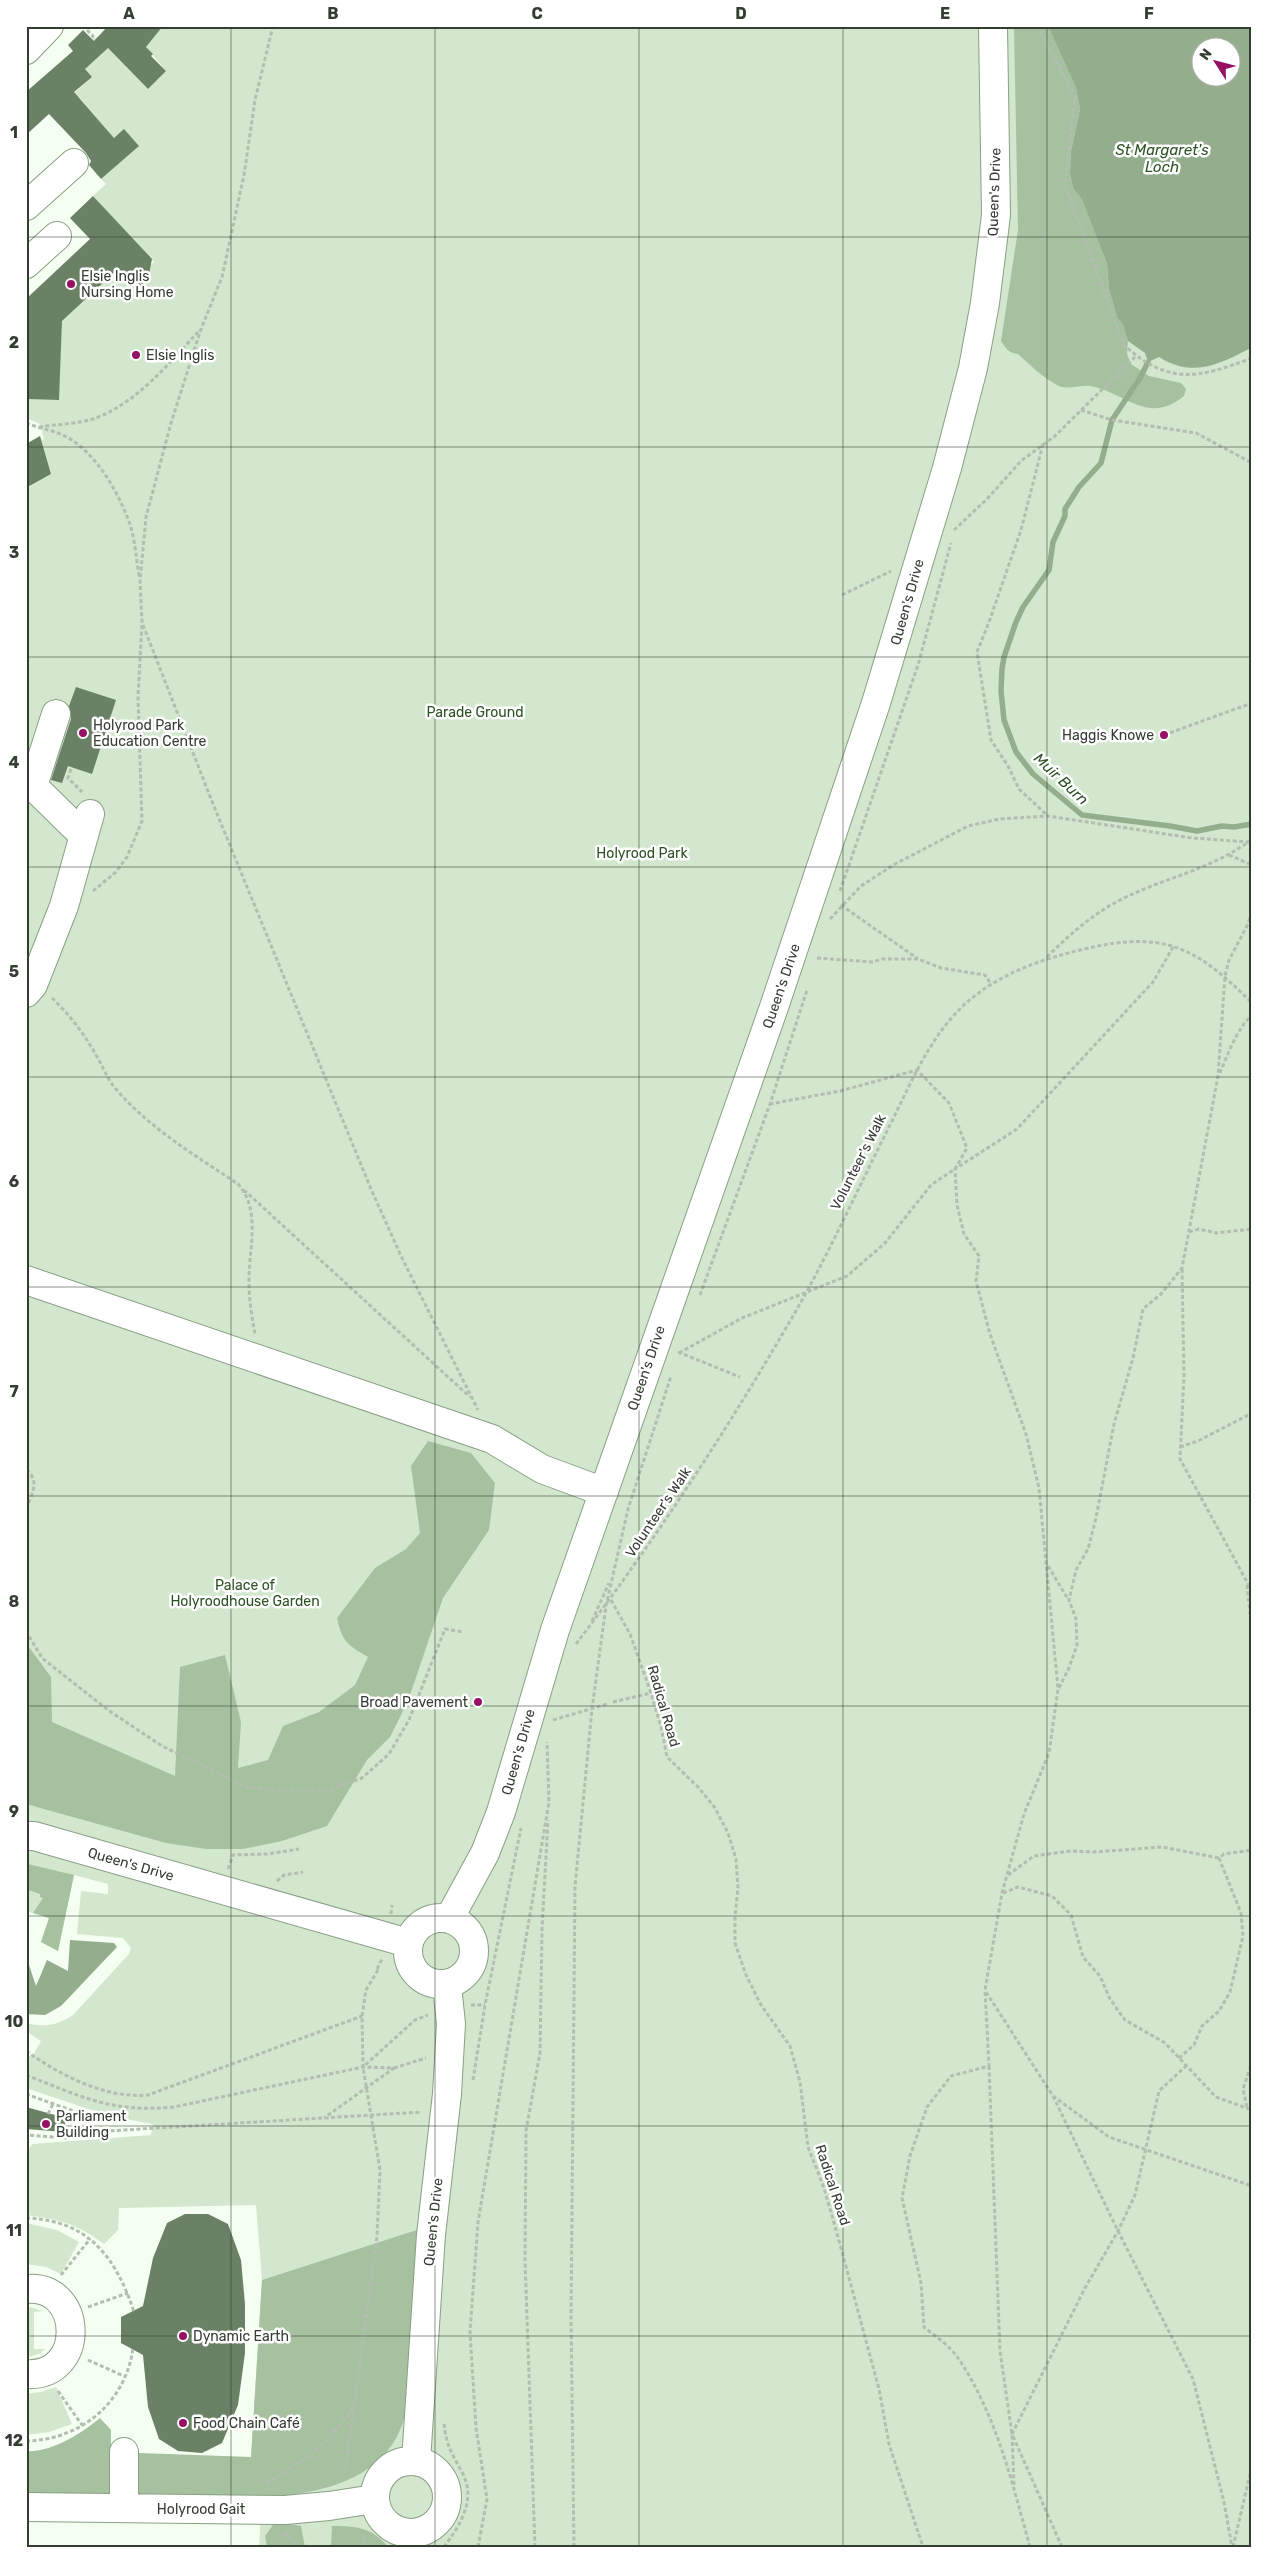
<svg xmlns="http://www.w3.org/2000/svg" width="1278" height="2573" font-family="Rubik,sans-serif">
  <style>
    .green { fill: #d2e7ce; fill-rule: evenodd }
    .forest { fill: #a6c1a0 }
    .water { fill: #93ad8d; fill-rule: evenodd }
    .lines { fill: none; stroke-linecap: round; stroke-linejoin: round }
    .stream { stroke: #93ad8d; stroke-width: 5.5 }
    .building { fill: #6b8166 }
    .minor-casing { stroke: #88a083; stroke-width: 30 }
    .path { stroke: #b3bdb0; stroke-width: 3; stroke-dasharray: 4 2.5; stroke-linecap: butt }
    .minor { stroke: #fff; stroke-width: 28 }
    .grid { fill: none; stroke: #333d31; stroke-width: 1; stroke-opacity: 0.55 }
    .poi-dot { fill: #981064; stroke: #fff; stroke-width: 2 }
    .labels { text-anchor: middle; stroke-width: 5; stroke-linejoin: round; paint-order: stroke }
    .street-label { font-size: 14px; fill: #333d31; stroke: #fff }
    .poi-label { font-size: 14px; fill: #333d31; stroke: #fff; text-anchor: start }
    .park-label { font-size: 14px; fill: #2b5022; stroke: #fff }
    .water-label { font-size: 15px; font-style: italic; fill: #2e5325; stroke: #fff }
    .neatline { fill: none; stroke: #333d31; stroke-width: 2 }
    .grid-label { font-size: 16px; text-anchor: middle; font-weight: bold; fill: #333d31 }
  </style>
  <rect width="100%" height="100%" fill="#f4fef1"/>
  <path class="green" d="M163 26H1252V2547H259L261 2509 251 2457 262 2280 256 2205 119 2208 118 2230 104 2244C75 2223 62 2220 26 2215V2151L33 2144 151 2135 153 2124 109 2116 26 2088V2054L32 2057 41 2041 26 2031V2023C44 2028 58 2025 73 2015L129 1954 131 1948 123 1938 77 1934 81 1891 108 1894V1884L74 1875 58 1951 41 1942 49 1918 26 1911V489L51 474 41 440 44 439 40 424 26 418V399L58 400 62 321 118 269 142 286 149 277 145 270 154 262 93 196 106 184 101 179 138 146 114 138 79 97 72 95 92 77 71 53 97 37 148 89 166 71 141 41 146 37 151 41ZM1200 48H1230V78H1200Z
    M26 2223 57 2230 79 2242 61 2274 46 2267 26 2264Z
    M26 2306 43 2311 34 2312V2349H45L39 2354 27 2357Z
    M56 2387 72 2424 49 2432 26 2435V2394L41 2392Z"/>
  <path class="forest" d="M1014 26H1048L1076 88 1080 109 1071 151 1070 174 1073 188 1082 198 1107 264 1109 289 1117 317 1123 325 1128 341 1127 354 1131 364 1149 376 1181 383 1186 389 1184 396C1148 425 1127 394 1091 386 1081 384 1066 391 1057 385 1042 377 1030 365 1018 354 1009 353 1006 349 1001 341L1018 230Z
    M428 1441 471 1453 495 1483 489 1530 443 1598 408 1701 390 1737 367 1760 327 1826 282 1841 243 1849H206L166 1843 26 1804V1643L51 1677 52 1722 175 1776 180 1667 225 1655 241 1722 238 1768 268 1760 283 1726 319 1712 355 1685 368 1657C347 1645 342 1641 337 1618L375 1568 406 1549 420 1533 411 1466Z
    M28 1864 74 1875 58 1951 41 1942 49 1918 33 1913 43 1898 40 1897V1894L28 1890Z
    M423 2228C420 2265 417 2303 414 2341 412 2371 413 2402 400 2430 365 2511 235 2498 163 2496 117 2496 72 2495 26 2494V2451C51 2453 82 2433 100 2418L111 2430V2452L251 2457 262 2280Z
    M275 2522 301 2526 305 2547H267L265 2536Z
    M332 2526C355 2526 372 2527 388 2547H331Z"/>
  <path class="water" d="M1048 26H1252V347L1247 350C1216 366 1191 377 1159 357L1148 362 1145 353 1128 341 1123 325 1117 317 1109 289 1107 264 1082 199 1073 188 1070 174 1071 151 1080 109 1076 88ZM1200 48H1230V78H1200Z
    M70 1940 114 1943 117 1947 61 2006 45 2015 26 2014V1970L29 1965 36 1986 47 1960 68 1971Z"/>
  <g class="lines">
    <path class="stream" d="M1148 362 1140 378 1112 420 1101 463 1079 487 1065 509V516L1053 542 1049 570 1023 607 1016 622 1004 657 1002 669 1001 691 1004 720 1016 752 1033 774 1082 815 1170 826 1197 831 1222 826 1234 827 1252 824"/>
  </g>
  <path class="building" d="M108 26H163L146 47 153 54 151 56 166 71 148 89 108 48 85 69 92 77 74 92 114 138 124 129 139 146 101 179 89 165 91 161 86 153 49 114 26 135V92L73 51 68 45 83 30 94 41Z
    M93 196 152 259 148 279 138 290 118 269 62 321 59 400 26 399V299L90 239 70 218Z
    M40 436 51 474 26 488V444Z
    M76 687 116 700 92 774 68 766 62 783 51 780 71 719 69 706Z
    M26 2107 66 2118 64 2132 26 2129Z
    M185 2214H208L228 2224 241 2260 245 2304V2353L238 2405 222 2443 202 2453 178 2451 159 2439 148 2407 143 2355 121 2343V2317L143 2306 153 2258 167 2223Z"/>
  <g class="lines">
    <g class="minor-casing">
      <path id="minor" d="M26 50 49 26
        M26 206 74 163
        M26 264 57 236
        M56 714 33 786 84 836
        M26 993 33 985 64 906 90 814
        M26 1280 492 1439 542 1469 604 1492
        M26 1836H34L408 1943
        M408 1951a33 33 0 1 1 66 0a33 33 0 1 1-66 0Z
        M449 1919 485 1853 501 1812 555 1630 773 1010 876 703 947 468 973 368 985 303 996 215 993 26
        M26 2289C84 2283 87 2378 26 2374
        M124 2452V2508
        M375 2497a36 36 0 1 1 72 0a36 36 0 1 1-72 0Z
        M416 2461 431 2235 447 2094 451 2024 448 1995 445 1985
        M26 2507 285 2510 329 2506 374 2499"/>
    </g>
    <path class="path" d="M1037 26 1075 97 1065 185 1124 345C1169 386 1199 378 1252 358
      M87 30 93 36 92 38
      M1081 410 1112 420 1196 433 1252 463
      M26 423C38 428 51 430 63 435 94 450 116 488 128 519 135 536 136 558 139 576
      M39 427C58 424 79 424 96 418 138 402 170 362 199 331
      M1043 444 1021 530 989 622 977 652 991 740 1008 766 1019 789 1048 816
      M954 530 987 499 1021 461 1055 436 1136 356
      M842 595 891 571
      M143 625 213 804 371 1189 401 1256 478 1410
      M1164 735 1252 703
      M71 769 68 778 82 792
      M1229 855 1252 865
      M93 891 116 872 127 857 142 821 138 698 142 622 140 581 146 517 171 423 201 329 222 277 244 175 255 100 273 26
      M840 891 918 665 951 543
      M841 905 918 959
      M830 919 861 886 895 864 968 826 999 819 1048 816 1192 838 1249 842
      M1047 957C1071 933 1095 912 1126 897 1168 877 1215 868 1252 839
      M817 958 872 962 883 959H918L941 968 985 975 991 984
      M52 998C69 1014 85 1035 96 1055 103 1067 107 1078 115 1088 149 1128 196 1156 238 1184 262 1211 248 1251 249 1283 249 1300 252 1318 255 1334
      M1220 1073C1228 1054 1236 1030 1252 1015
      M244 1190 470 1397
      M1189 1232 1199 1229 1216 1233 1252 1229
      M1182 1269 1184 1375 1180 1459 1252 1591
      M700 1295 770 1104 807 990
      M678 1352 740 1377
      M679 1353 742 1318 847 1276 885 1243 931 1185 955 1169 967 1148 949 1103 917 1070 840 1091 770 1104
      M1180 1447 1198 1441 1252 1413
      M26 1470C41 1480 31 1496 26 1509
      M1048 1566 1068 1599
      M1247 1585 1252 1632
      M611 1600 630 1634 651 1693 661 1727 667 1757 699 1788 715 1808 728 1833 736 1859 738 1888 735 1917V1943L746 1975 761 2005 790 2046 800 2082 808 2147 824 2188 838 2237 879 2389 889 2444 923 2547
      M592 1621 609 1583
      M26 1631 42 1658 108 1710 162 1746 244 1786 277 1791H328L362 1778 389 1754 409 1720 445 1629 463 1632
      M576 1644C659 1535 733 1421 801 1302 834 1243 862 1180 893 1119 914 1076 934 1029 972 998 1006 971 1043 959 1084 949 1165 930 1196 947 1252 1003
      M1059 1688 1069 1668 1077 1645 1076 1619 1069 1600 1076 1570 1088 1549 1096 1518 1114 1424 1133 1358 1143 1309 1161 1294 1182 1268 1218 1076 1225 976 1229 960 1248 924 1252 910
      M613 1702 651 1693
      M553 1720 607 1704
      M228 1869 233 1855 267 1854 299 1849
      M1008 1875 1034 1856 1070 1851 1094 1852 1162 1847 1219 1858
      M277 1881 284 1875 303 1872
      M1003 1893 1018 1887 1052 1896 1071 1915 1083 1957 1100 1976 1110 1999 1125 2020 1165 2043 1216 2097 1252 2110
      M391 1914 392 1905
      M377 1969 382 1959
      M378 1970 366 1990 362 2016 363 2067 415 2020 428 2015
      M986 1992 1053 2096 1109 2137 1252 2186
      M471 2005H485
      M26 2051C60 2075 106 2099 148 2095L362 2016
      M1179 2058 1194 2045 1202 2026 1219 2011 1230 1992 1243 1936 1241 1913 1219 1858 1224 1854 1252 1850
      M989 2066 1000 2351 1012 2434 1014 2485
      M394 2068 426 2058
      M26 2075C82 2097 112 2113 174 2107L363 2067 394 2068 324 2118
      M473 2080 485 2005 521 1828
      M26 2094 93 2118 91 2132 66 2138 26 2135
      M1053 2096 1118 2231 1193 2379 1224 2502 1232 2547
      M1247 2107 1243 2089 1252 2062
      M48 2114 53 2104
      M91 2132 422 2112
      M26 2218C88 2220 116 2257 134 2312
      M61 2275 90 2239
      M88 2307 128 2293
      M88 2360 126 2377
      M58 2391 82 2425
      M26 2441C81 2440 126 2402 133 2348
      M345 2473 377 2236 380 2170 363 2067
      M267 2483C305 2461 326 2445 353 2409
      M284 2533 301 2547
      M363 2536 364 2547
      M444 2547C460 2525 477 2500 462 2472 451 2452 446 2445 444 2422
      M478 2547 487 2499 476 2428 470 2332 478 2222 549 1802 547 1742
      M535 2547 525 2260 526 2131 540 2053 542 1929 548 1820
      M574 2547 571 2318 575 1887 592 1709 606 1606 628 1509 671 1376
      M1030 2547C1012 2482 996 2414 958 2358 950 2346 935 2336 924 2327L921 2283 902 2198 910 2156 927 2107 951 2076 989 2066 985 1990 1002 1893 1024 1814 1049 1753 1058 1689 1039 1488 1026 1434 990 1334 976 1281 979 1256 964 1234 957 1205 955 1169 1017 1129 1153 982 1173 947
      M1062 2547 1012 2434 1085 2288 1118 2231 1135 2195 1159 2091 1186 2066
      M1233 2547 1252 2466"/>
    <use href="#minor" class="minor"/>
  </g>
  <path class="grid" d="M231 26V2547M435 26V2547M639 26V2547M843 26V2547M1047 26V2547M26 237H1252M26 447H1252M26 657H1252M26 867H1252M26 1077H1252M26 1287H1252M26 1496H1252M26 1706H1252M26 1916H1252M26 2126H1252M26 2336H1252"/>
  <g class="poi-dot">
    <circle cx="71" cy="284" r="5"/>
    <circle cx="136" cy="355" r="5"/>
    <circle cx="83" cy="733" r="5"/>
    <circle cx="1164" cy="735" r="5"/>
    <circle cx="478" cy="1702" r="5"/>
    <circle cx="46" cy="2124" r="5"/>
    <circle cx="183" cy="2336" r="5"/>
    <circle cx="183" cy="2423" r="5"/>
  </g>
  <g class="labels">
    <g class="street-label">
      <text transform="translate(994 192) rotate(-88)" y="5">Queen's Drive</text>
      <text transform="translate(907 602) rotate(-74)" y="5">Queen's Drive</text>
      <text transform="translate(781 986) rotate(-71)" y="5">Queen's Drive</text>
      <text transform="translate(858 1162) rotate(-63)" y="5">Volunteer's Walk</text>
      <text transform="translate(646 1368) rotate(-71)" y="5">Queen's Drive</text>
      <text transform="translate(658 1512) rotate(-56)" y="5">Volunteer's Walk</text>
      <text transform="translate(664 1706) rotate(74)" y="5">Radical Road</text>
      <text transform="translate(518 1752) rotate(-74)" y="5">Queen's Drive</text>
      <text transform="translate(131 1864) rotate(16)" y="5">Queen's Drive</text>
      <text transform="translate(833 2185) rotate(72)" y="5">Radical Road</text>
      <text transform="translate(433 2222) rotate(-84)" y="5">Queen's Drive</text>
      <text x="201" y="2514">Holyrood Gait</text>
    </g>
    <g class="poi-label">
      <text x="81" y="281">Elsie Inglis<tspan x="81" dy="16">Nursing Home</tspan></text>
      <text x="146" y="360">Elsie Inglis</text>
      <text x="93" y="730">Holyrood Park<tspan x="93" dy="16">Education Centre</tspan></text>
      <text x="1154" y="740" text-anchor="end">Haggis Knowe</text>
      <text x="468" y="1707" text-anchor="end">Broad Pavement</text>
      <text x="56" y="2121">Parliament<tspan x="56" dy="16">Building</tspan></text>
      <text x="193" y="2341">Dynamic Earth</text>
      <text x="193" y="2428">Food Chain Café</text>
    </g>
    <g class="park-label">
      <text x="475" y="717">Parade Ground</text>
      <text x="642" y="858">Holyrood Park</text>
      <text x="245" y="1590">Palace of<tspan x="245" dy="16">Holyroodhouse Garden</tspan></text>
    </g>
    <g class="water-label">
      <text x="1162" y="155">St Margaret's<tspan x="1162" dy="17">Loch</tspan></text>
      <text transform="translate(1061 779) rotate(43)" y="5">Muir Burn</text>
    </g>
  </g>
  <rect width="1278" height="2573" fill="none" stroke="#ffffff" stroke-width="55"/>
  <g transform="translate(1216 62) rotate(306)"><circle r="24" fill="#ffffff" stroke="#adb1ad"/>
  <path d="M0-4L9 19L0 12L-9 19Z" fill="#981064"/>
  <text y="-8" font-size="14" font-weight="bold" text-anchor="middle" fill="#333d31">N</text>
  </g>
  <rect x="28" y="28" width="1222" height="2518" class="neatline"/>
  <g class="grid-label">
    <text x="129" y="19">A</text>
    <text x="333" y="19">B</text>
    <text x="537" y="19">C</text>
    <text x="741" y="19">D</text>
    <text x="945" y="19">E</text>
    <text x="1149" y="19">F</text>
    <text x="14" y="138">1</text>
    <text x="14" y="348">2</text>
    <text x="14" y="558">3</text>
    <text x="14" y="768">4</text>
    <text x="14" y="977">5</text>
    <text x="14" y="1187">6</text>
    <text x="14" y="1397">7</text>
    <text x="14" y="1607">8</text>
    <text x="14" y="1817">9</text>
    <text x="14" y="2027">10</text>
    <text x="14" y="2236">11</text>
    <text x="14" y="2446">12</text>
  </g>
</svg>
